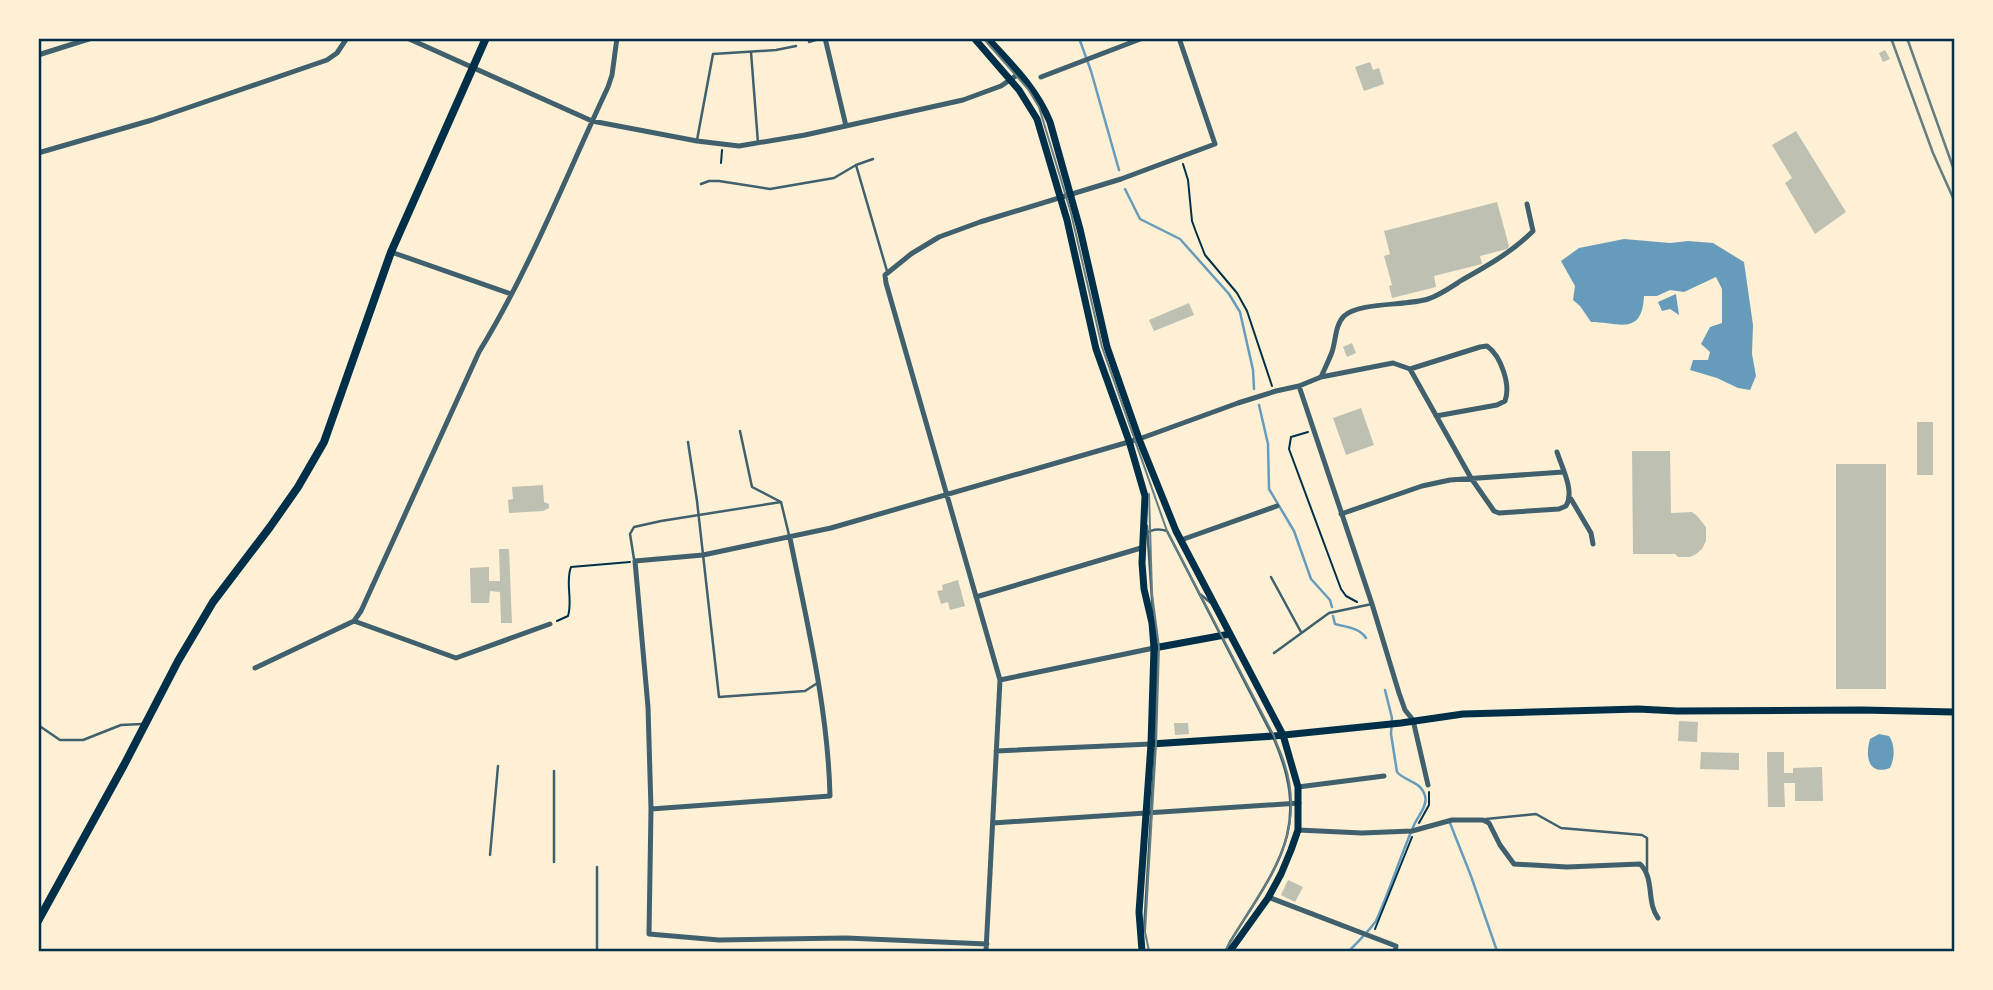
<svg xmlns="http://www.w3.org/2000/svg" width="1993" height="990" font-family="'Libre Baskerville',serif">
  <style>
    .water { fill: #669bbc }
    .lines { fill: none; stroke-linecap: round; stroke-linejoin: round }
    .stream { stroke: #669bbc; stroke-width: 2.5 }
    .building { fill: #bec0b2 }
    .path { stroke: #003049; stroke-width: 2 }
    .service { stroke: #3f606c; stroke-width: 2.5 }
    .minor { stroke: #3f606c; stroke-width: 5 }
    .secondary { stroke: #003049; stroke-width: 7 }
    .primary { stroke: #003049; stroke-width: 8 }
    .tram { stroke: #657d81; stroke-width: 2 }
    .rail { stroke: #657d81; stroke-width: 2.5 }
    .neatline { fill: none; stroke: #003049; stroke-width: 2.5 }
  </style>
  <rect width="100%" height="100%" fill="#fdf0d5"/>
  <path class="water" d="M1624 239 1670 243 1688 241 1713 243 1744 262 1753 325 1752 354 1756 376 1750 390 1738 388 1717 378 1690 370 1693 360H1708L1710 352 1701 344 1710 327 1722 323V289L1716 277 1684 292 1670 290 1657 296H1644C1642 337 1618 322 1591 322L1580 306 1573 300 1575 286 1561 261 1579 248Z
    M1676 294 1679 315 1670 309 1662 311 1658 302Z
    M1879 734 1889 736C1895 744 1895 758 1890 768 1868 776 1865 756 1870 739Z"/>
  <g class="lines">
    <path class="stream" d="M1079 38 1091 71 1119 170
      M1125 189 1140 219 1180 239 1229 294 1240 312 1253 370 1254 389
      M1259 405 1268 444 1269 489 1294 531 1311 579 1330 600 1332 607
      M1333 616 1335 624C1346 627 1360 628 1366 638
      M1450 823 1471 876 1497 951
      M1349 951C1358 942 1368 932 1376 921 1390 890 1400 857 1414 825 1418 816 1428 805 1425 796 1421 781 1406 782 1397 772L1391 734 1392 718 1385 690"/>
  </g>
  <path class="building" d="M1885 50 1890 59 1883 62 1879 53Z
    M1370 62 1373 70 1379 68 1384 84 1364 91 1355 67Z
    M1796 131 1846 212 1815 234 1785 183 1792 178 1772 145Z
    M1497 202 1509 246 1507 249 1480 256 1482 264 1434 276 1436 287 1392 298 1389 286 1392 285 1384 256 1390 254 1384 231Z
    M1189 303 1194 315 1154 331 1149 320Z
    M1352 343 1356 353 1347 357 1343 347Z
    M1361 408 1374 445 1346 455 1333 418Z
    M1917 422H1933V475H1917Z
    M1632 451H1670L1671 513 1692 512 1697 516 1706 527V541L1702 549 1696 554 1690 557H1678L1675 554H1633Z
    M1836 464H1886V689H1836Z
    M543 485 544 502 549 504V508L543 511 509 513 508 500 513 499 512 487Z
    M499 549H509L512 623H501L500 592 490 591 489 603H471L470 568 489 567V581H500Z
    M958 580 965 606 950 610 948 602 941 604 937 591 943 590 942 585Z
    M1679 721 1698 722 1697 742 1678 741Z
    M1174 723H1188L1189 734 1175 735Z
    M1701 752 1739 753V770L1700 769Z
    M1767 752H1784V773H1793V768L1822 767 1823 801H1795V783H1784L1785 807H1768Z
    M1288 880 1303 887 1295 902 1281 895Z"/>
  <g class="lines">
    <path class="path" d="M721 163 722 150
      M1183 164 1188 180 1192 221 1196 232 1205 255 1237 293 1247 311 1272 386
      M1308 432 1291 437 1289 449 1341 589 1346 596 1357 602
      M557 621 568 616C573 600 565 582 571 567L630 562
      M1419 823 1429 805V792
      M1375 929 1412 837"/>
    <path class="service" d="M809 42 822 38
      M751 52 758 143
      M697 140 713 54 776 50 796 46
      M856 165 887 271
      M701 184 709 181H719L770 189 834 178 856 165 873 159
      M740 431 752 487 781 502 789 535
      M688 442 697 501 719 697 805 691 816 684
      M1147 526 1153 614
      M1144 535C1151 529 1158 528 1167 531L1271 733
      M634 559 630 534 634 527 661 521 781 502
      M1271 577 1301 632
      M1200 594 1211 603
      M1274 653 1329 613 1372 604
      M38 725 60 740H83L121 725 142 724
      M554 771V862
      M1486 819 1536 814 1561 828 1642 835 1647 838V871
      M490 855 498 766
      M1144 931 1155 748 1158 649 1156 634
      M597 951V867
      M1226 951 1230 942C1276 867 1313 829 1274 739"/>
    <path class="minor" d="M407 38 592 121 697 141 739 146 805 135 963 100 1001 86 1020 73
      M825 38 846 126
      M38 55 92 38
      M1041 77 1143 38
      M38 153 152 120 327 60 337 53 347 38
      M391 252 511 294
      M1410 369 1471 478 1494 511 1499 513 1559 509 1566 506C1575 491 1562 468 1557 452
      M1321 377 1393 363 1410 369 1480 347 1487 346C1501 356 1511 385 1505 401L1497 405 1436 416
      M1299 386 1372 604 1399 693 1405 710 1413 720 1428 785
      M1571 499 1591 533 1593 544
      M1341 514 1422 486 1450 480 1563 472
      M1181 540 1277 506
      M976 597 1141 548
      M354 621 456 658 550 624
      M255 668 354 621 361 611 479 352C530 269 566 176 608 87L612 75 617 38
      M1000 680 1154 648
      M996 751 1151 744
      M1298 787 1384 776
      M651 809 830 796C828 709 807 623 790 538
      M993 823 1299 803
      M1298 830 1362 833 1412 831 1452 820H1483L1489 823 1500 845 1514 864 1567 867 1640 864C1655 878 1646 902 1658 918
      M1268 897 1396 946 1395 951
      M987 944 846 938 719 940 649 934 651 809 648 707 635 561 703 555 831 528 1139 439 1238 403 1276 391 1299 386 1321 377C1325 368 1329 360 1332 352 1336 340 1335 325 1344 316 1359 302 1406 306 1428 299 1440 295 1451 287 1462 280 1487 266 1512 252 1533 231L1527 204
      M986 951 1000 680 886 283 885 275 911 254 939 237 980 222 1121 179 1215 144 1179 38"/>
    <path class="secondary" d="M974 38 1019 90 1037 119 1067 220 1096 349 1129 441 1145 496 1142 563 1144 589 1152 623 1154 648 1151 744 1139 912 1142 951
      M987 38C1012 65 1036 88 1050 122L1080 229 1107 347 1139 439 1176 531 1283 735 1298 787V830L1291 850 1281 874 1268 898 1230 951
      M1154 648 1230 634
      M1151 744 1274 736 1401 723 1463 714 1638 709 1677 711 1862 710 1954 712"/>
    <path class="primary" d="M38 921 124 765 178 661 213 602 270 527 298 487 324 442 391 252 486 38"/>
    <path class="tram" d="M983 38 1028 89 1039 107 1071 213 1102 347 1167 531 1274 736C1277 745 1281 753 1284 762 1310 840 1260 888 1225 951
      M1149 951 1145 932 1156 744 1159 647 1152 594 1149 494"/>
    <path class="rail" d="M1891 38 1933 153 1954 200
      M1907 38 1954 170"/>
  </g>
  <rect width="1993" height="990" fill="none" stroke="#fdf0d5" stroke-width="80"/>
  <rect x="40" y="40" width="1913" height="910" class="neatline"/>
</svg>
